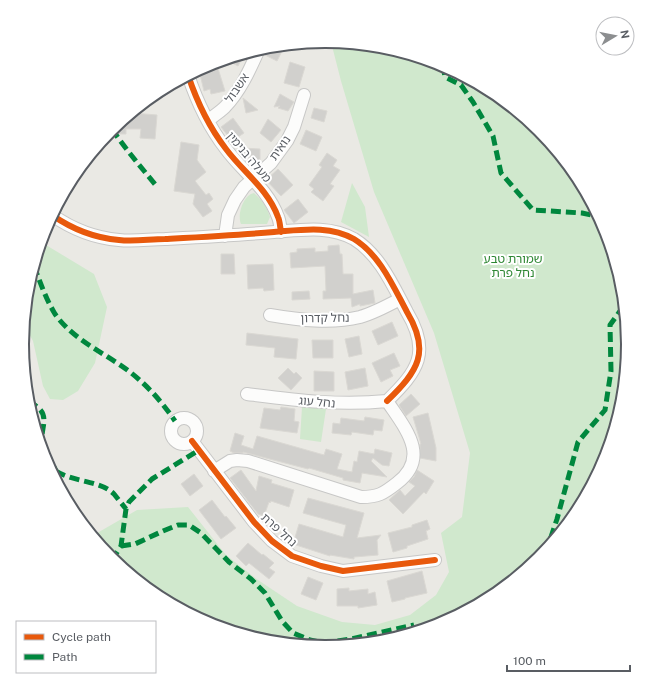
<svg xmlns="http://www.w3.org/2000/svg" width="651" height="689" font-family="'Public Sans','Noto Sans Hebrew',sans-serif">
  <style>
    .green { fill: #d0e8cd }
    .building { fill: #d1d0cd; stroke: #dad8d3 }
    .lines { fill: none; stroke-linecap: round; stroke-linejoin: round }
    .minor-casing { stroke: #c7c7c6; stroke-width: 14 }
    .minor { stroke: #fcfcfb; stroke-width: 12 }
    .quiet { stroke: #00873e; stroke-width: 5; stroke-dasharray: 10 5; stroke-linecap: butt }
    .cycleway-casing { stroke: #fff; stroke-width: 8 }
    .cycleway { stroke: #e8590c; stroke-width: 6 }
    .labels { text-anchor: middle; stroke-width: 4; stroke-linejoin: round; paint-order: stroke }
    .street-label { font-size: 12px; fill: #595d63; stroke: #fff }
    .park-label { font-size: 12px; fill: #2e8733; stroke: #fff }
    .rim { fill: none; stroke: #595d63; stroke-width: 2 }
  </style>
  <rect width="100%" height="100%" fill="#eae9e4"/>
  <path class="green" d="M331 42 385 47 442 64 494 92 540 130 578 176 606 229 623 286 629 345 623 404 606 461 578 513 540 559 494 597 441 625 384 642 325 648 266 642 209 625 157 597 111 559 92 536 137 510 188 507 226 555 258 580 297 606 342 622 375 625 410 615 436 595 449 572 441 533 462 517 470 453 434 333 374 192 341 81Z
    M352 183 365 207 369 237 341 222Z
    M254 193C262 200 267 207 270 217L267 224H241C237 215 243 195 254 193Z
    M41 242 94 274 107 307 95 363 78 391 63 400 50 399 43 386 33 341 27 330H23L28 285Z
    M302 407 326 409 321 442 300 439Z"/>
  <path class="building" d="M285 45 277 61 265 55 268 47Z
    M244 54 238 66 225 59Z
    M216 62 225 91 211 94 210 89 204 91 199 70Z
    M290 62 305 67 299 87 284 83Z
    M280 94 294 102 288 111 278 108 280 106 274 107Z
    M243 98 258 110 246 113Z
    M314 108 327 111 324 122 311 118Z
    M132 113 157 115 155 139 140 138 141 129H126V134H117V125Z
    M233 118 244 133 232 141 221 127Z
    M268 119 281 130 271 142 260 133Z
    M306 130 322 137 316 151 300 144Z
    M181 142 199 145 197 160 206 172 195 181 206 195 209 193 213 199 207 204 212 211 203 217 193 204 195 194 174 191Z
    M242 148 260 149V163L257 166 256 161 245 160 242 157Z
    M327 153 337 160 333 166 340 170 330 184 334 186 323 201 311 192 314 189 309 185 322 167 319 165Z
    M278 169 293 185 281 196 266 180Z
    M298 199 308 212 294 223 284 210Z
    M339 245 340 254H342L343 274H353V294L373 290 375 303 360 306V304L352 307 351 298 323 299V291H326L325 266 291 268 290 253 297 252V249L315 248V252L328 251V246Z
    M221 254H234L235 274H221Z
    M273 264 274 290 264 291 263 288 248 289 247 265Z
    M309 291 310 299 292 300V292Z
    M392 322 398 336 378 345 372 331Z
    M247 333 298 339 296 359 274 357 275 348 246 345Z
    M359 336 362 354 349 357 345 339Z
    M312 340H333V358H313Z
    M394 353 400 366 390 370 393 376 381 382 372 363Z
    M288 368 294 374 296 372 302 378 291 390 278 378Z
    M365 368 368 386 348 390 345 372Z
    M314 371 334 372V391H314Z
    M411 394 420 404 406 416 399 405Z
    M281 407 295 409 294 421 299 422 297 433 260 428 264 408 280 410Z
    M428 413 436 448V461L420 458V444H421L413 417Z
    M365 417 384 420 382 431 374 430 373 435 352 432 351 435 332 433 333 423 340 424 341 418 364 421Z
    M235 433 244 436 241 445 253 449 257 436 324 455 326 449 342 454 337 469 352 472 354 461 357 462 359 451 374 454 375 449 392 453 389 466 382 465 373 458 371 461 387 477 362 473 360 483 343 480V478L309 468 308 469 243 452V453H234L230 451Z
    M241 470 256 491 259 476 272 480 271 483 294 490 289 507 271 501 270 503 269 502 264 516 258 514 230 478Z
    M417 470 434 481 426 494 424 492 403 514 389 500 400 490 405 496 415 486 409 482 414 477Z
    M194 474 203 486 190 496 181 484Z
    M308 498 364 513 357 538 381 535 377 540 378 555 354 557V559L330 555V556L293 544 299 524 343 537 346 525 303 513Z
    M212 500 225 517 226 516 236 528 221 539 199 510Z
    M427 520 430 529 426 531 428 539 407 546V548L393 552 388 533 412 527V525Z
    M248 543 262 555 263 554 274 563 269 568 275 572 269 579 249 563 246 566 236 556Z
    M422 571 427 593 405 598V599L392 602 387 581Z
    M308 577 323 583 316 600 301 594Z
    M349 588V591L368 589V594L375 592 377 605 358 608V606H337V589Z"/>
  <g class="lines">
    <g class="minor-casing">
      <path id="minor" d="M188 75C197 102 209 127 226 149 243 172 268 189 278 217 280 221 280 227 281 232
        M208 121C213 116 220 112 225 107 241 90 250 69 259 49
        M52 215C72 229 95 238 119 240 134 242 150 239 165 239 201 237 238 235 274 232 301 230 329 225 354 239 380 255 393 286 407 312 431 352 418 371 387 401
        M225 236 228 215 235 200 244 187 271 163 287 141 294 127 304 95
        M270 315C299 320 331 324 360 317 374 313 387 306 400 299
        M247 394C295 400 338 406 387 401
        M171 431a13 13 0 1 1 26 0a13 13 0 1 1-26 0Z
        M192 441 254 522 272 541 292 556 321 566 343 571 435 560
        M214 471 230 461 237 460 248 461 361 497C378 497 383 494 397 483 431 457 405 428 387 401"/>
    </g>
    <use href="#minor" class="minor"/>
    <path class="quiet" d="M443 65 445 77 461 85 473 102 493 136 501 173 533 210 582 213 600 217
      M112 129C126 150 142 168 158 188
      M34 266C40 282 46 299 55 314 73 340 105 353 130 372 148 386 162 402 175 421
      M28 402C31 402 33 403 36 406 52 417 38 431 43 446 46 455 52 463 56 471L50 469
      M56 471C75 483 100 480 114 494 118 499 122 504 126 509
      M121 546 135 544 163 531 178 525H189L201 533 229 562 251 579 265 593 282 621 293 633 310 640 325 643 351 639 414 625
      M546 552 557 519 578 442 605 410 611 371 610 325 625 304
      M112 560 121 546 126 509 129 502 152 479 199 450"/>
    <g class="cycleway-casing">
      <path id="cycleway" d="M188 75C197 102 209 127 226 149 243 172 268 189 278 217 280 221 280 227 281 232
        M52 215C72 229 95 238 119 240 134 242 150 239 165 239 201 237 238 235 274 232 301 230 329 225 354 239 380 255 393 286 407 312 431 352 418 371 387 401
        M192 441 254 522 272 541 292 556 321 566 343 571 435 560"/>
    </g>
    <use href="#cycleway" class="cycleway"/>
  </g>
  <g class="labels">
    <g class="street-label">
      <text transform="translate(237 88) rotate(-56)" y="4">אשבול</text>
      <text transform="translate(280 148) rotate(-55)" y="4">נואית</text>
      <text transform="translate(249 157) rotate(50)" y="4">מעלה בנימין</text>
      <text transform="translate(325 318) rotate(-1)" y="4">נחל קדרון</text>
      <text transform="translate(317 402) rotate(5)" y="4">נחל עוג</text>
      <text transform="translate(279 530) rotate(42)" y="4">נחל פרת</text>
    </g>
    <g class="park-label">
      <text x="513" y="263">שמורת טבע<tspan x="513" dy="14">נחל פרת</tspan></text>
    </g>
  </g>
  <path d="M0 0H651V689H0ZM29 344a296 296 0 1 1 592 0a296 296 0 1 1-592 0Z" fill="#fff" fill-rule="evenodd"/>
  <path class="rim" d="M29 344a296 296 0 1 1 592 0a296 296 0 1 1-592 0Z"/>
  <rect x="16" y="621" width="140" height="52" fill="#ffffff" stroke="#bdbec1"/>
  <rect x="24" y="634" width="20" height="6" fill="#e8590c" stroke="#bdbec1"/>
  <text x="52" y="641" font-size="12" fill="#595d63">Cycle path</text>
  <rect x="24" y="654" width="20" height="6" fill="#00873e" stroke="#bdbec1"/>
  <text x="52" y="661" font-size="12" fill="#595d63">Path</text>
  <g transform="translate(615 36) rotate(80)"><circle r="19" fill="#ffffff" stroke="#bdbec1"/>
  <path d="M0-3L7 15L0 10L-7 15Z" fill="#8c8e90"/>
  <text y="-6" font-size="11" font-weight="bold" text-anchor="middle" fill="#595d63">N</text>
  </g>
  <path d="M507 665v6h123v-6" fill="none" stroke="#595d63" stroke-width="2"/>
  <text x="513" y="665" font-size="12" fill="#595d63" stroke="#ffffff" stroke-width="3" paint-order="stroke">100 m</text>
</svg>
